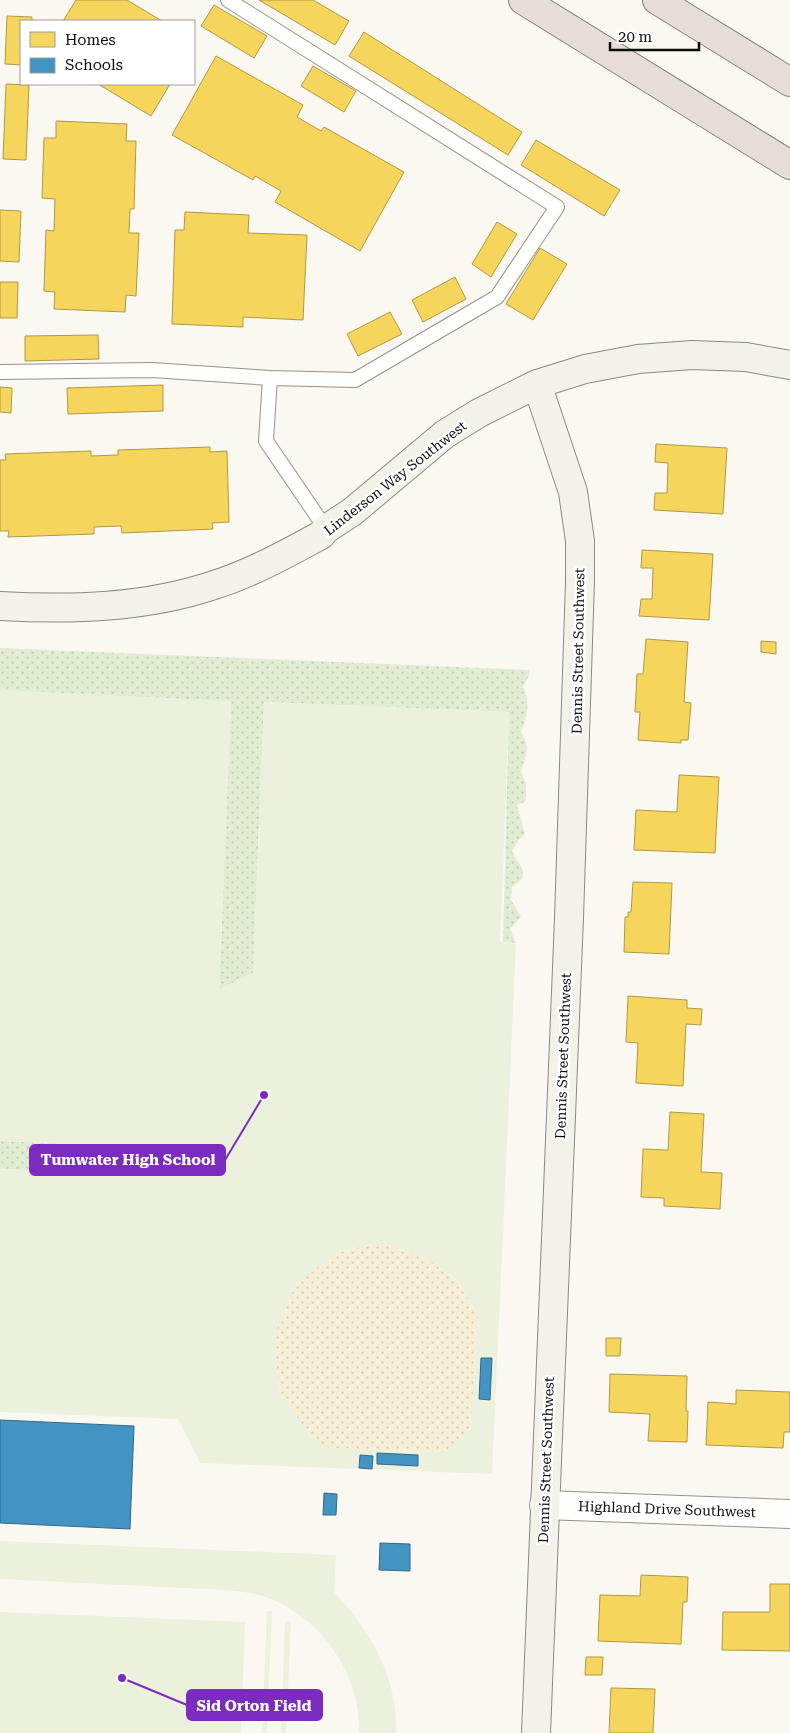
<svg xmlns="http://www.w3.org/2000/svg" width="790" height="1733" font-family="'Roboto Serif',serif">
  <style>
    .grass { fill: url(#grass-dots) }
    .sand { fill: url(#sand-dots) }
    .pitch { fill: #ebf1dc; fill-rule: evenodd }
    .homes { fill: #f6d55c; stroke: #b09944 }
    .schools { fill: #4393c3; stroke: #326a8c }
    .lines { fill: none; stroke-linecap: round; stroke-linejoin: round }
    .lane-casing { stroke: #93928f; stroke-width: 16 }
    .street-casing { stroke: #93928f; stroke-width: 30 }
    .secondary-casing { stroke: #8a8985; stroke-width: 30 }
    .highway-casing { stroke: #80807c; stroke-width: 30 }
    .lane { stroke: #fefefd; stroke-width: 14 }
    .street { stroke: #fefefd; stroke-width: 28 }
    .secondary { stroke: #f3f2e9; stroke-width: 28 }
    .highway { stroke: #e6ded6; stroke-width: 28 }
    .labels { text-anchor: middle; stroke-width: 5; stroke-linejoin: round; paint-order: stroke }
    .street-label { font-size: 14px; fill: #0c0c0c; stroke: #fff }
    .leader { fill: none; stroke: #7b2cbf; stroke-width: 2 }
    .callout-dot { fill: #7b2cbf; stroke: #fff; stroke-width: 2 }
    .callout { fill: #7b2cbf; stroke: #7b2cbf; stroke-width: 2 }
    .callout-label { font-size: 15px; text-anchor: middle; font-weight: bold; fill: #fff }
  </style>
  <defs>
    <pattern id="grass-dots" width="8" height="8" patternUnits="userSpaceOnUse" patternTransform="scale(1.25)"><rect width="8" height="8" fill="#e2ecd3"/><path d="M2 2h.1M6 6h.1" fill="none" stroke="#c1c9b4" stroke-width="1.8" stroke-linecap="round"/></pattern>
    <pattern id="sand-dots" width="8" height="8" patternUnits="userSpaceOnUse" patternTransform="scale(1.25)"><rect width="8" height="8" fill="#f6efd5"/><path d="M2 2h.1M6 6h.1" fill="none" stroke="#d2ccb6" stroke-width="1.8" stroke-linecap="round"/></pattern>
  </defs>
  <rect width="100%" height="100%" fill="#faf8f0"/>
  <path class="grass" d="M0 648 530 670C530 676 525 681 523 687 531 703 527 716 521 732 531 750 526 754 521 772L526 783V801L517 805 525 834 517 842 512 852 522 868 523 878 512 887 511 900 521 917 510 929 516 943 503 942 509 712 264 702 253 973 219 990 231 702 0 690Z
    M0 1141 64 1143 49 1171 0 1169Z"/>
  <path class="sand" d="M381 1242 426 1258 457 1281 478 1315 471 1427 445 1452 328 1448 310 1436 280 1393 273 1338 295 1284 338 1252Z"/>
  <path class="pitch" d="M0 690 231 701 219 990 253 973 264 702 509 712 500 942 516 943 492 1474 200 1463 178 1419 0 1412V1169L49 1171 63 1144 0 1141ZM381 1242 426 1258 457 1280 478 1315 471 1427 445 1452 329 1448 310 1436 280 1393 273 1338 296 1284 338 1252Z
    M0 1541 336 1555 334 1592C371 1631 398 1678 396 1733H359C362 1675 321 1618 268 1598 255 1593 240 1591 226 1590L0 1579Z
    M267 1611H272L267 1733H262Z
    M0 1612 245 1622 241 1733H0Z
    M285 1621H291L286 1733H281Z"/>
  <path class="homes" d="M76 0H127L162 21H63Z
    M259 0H313L349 21 335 45Z
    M214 5 267 36 254 58 201 26Z
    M7 16 32 17V21H21V65L5 64Z
    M364 32 522 132 508 155 349 56Z
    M216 56 303 105 297 117 321 131 324 127 404 172 360 251 275 202 281 191 255 176 253 180 172 135Z
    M313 66 356 91 344 112 301 86Z
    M6 84 29 85 26 160 3 159Z
    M98 84H170L151 116Z
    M56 121 127 124 126 141H136L134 209H130L129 233H139L136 296 126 295 125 312 54 309 55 292 44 291 46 230 54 231 55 199 42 198 44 138H56Z
    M536 140 620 190 604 216 521 165Z
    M0 210 21 211 19 262 0 261Z
    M185 212 249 215 248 233 307 235 303 320 243 317V327L172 324 175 230H184Z
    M497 222 517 234 491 277 472 264Z
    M540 248 567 264 533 320 506 304Z
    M455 277 466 299 423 322 412 300Z
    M0 282H18L17 318H0Z
    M390 312 402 334 358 356 347 334Z
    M98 335 99 359 25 361V336Z
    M163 385V411L68 414 67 388Z
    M0 387 12 388 11 413 0 412Z
    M656 444 727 448 723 514 654 510 655 493H667L668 463 655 462Z
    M210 447V452L227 451 229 522 212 523 213 529 122 533 121 526 94 527V534L8 537 9 531H0V460H6L5 454 91 451V456L118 455V450Z
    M642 550 713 554 709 620 639 616 641 599H652L653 568H641Z
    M646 639 688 642 684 702 691 703 688 740H681V743L638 740 640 712H635L637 674H643Z
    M761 641 776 642V654L761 652Z
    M679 775 719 777 715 853 634 850 636 810 677 812Z
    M633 882 672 883 669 954 624 952 625 917H628V912H631Z
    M628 996 687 1000V1008L702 1009 701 1025 686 1024 683 1086 636 1083 638 1043 626 1042Z
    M670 1112 704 1114 701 1172 722 1173 720 1209 664 1206V1198L641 1197 643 1149 668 1150Z
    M606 1338H621L620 1356H606Z
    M610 1374 687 1376 686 1411H688L687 1442 648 1441 650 1414 609 1412Z
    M736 1390 790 1392V1432H784L783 1448 706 1445 708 1402 736 1404Z
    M641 1575 688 1577 687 1602H683L681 1644 598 1641 600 1595 640 1596Z
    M770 1584H790V1651L722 1650 723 1612H770Z
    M586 1657H603L602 1675H585Z
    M611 1688 655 1689 653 1733H609Z"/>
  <path class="schools" d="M481 1358H492L490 1400 479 1399Z
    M0 1420 134 1426 130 1529 0 1523Z
    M377 1453 418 1455V1466L377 1464Z
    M360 1455 373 1456 372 1469 359 1468Z
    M324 1493 337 1494 336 1515H323Z
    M380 1543 410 1544V1571L379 1570Z"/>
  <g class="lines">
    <g class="lane-casing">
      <path id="lane" d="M228 0 557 207 497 297 355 380 270 378
        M0 372 152 370 270 378 266 441 326 529"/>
    </g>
    <g class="street-casing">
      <path id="street" d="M544 1505 790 1514"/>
    </g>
    <g class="secondary-casing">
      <path id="secondary" d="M0 606C71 610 146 608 214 585 252 573 286 554 321 535L326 529 352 512 445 434 479 413 537 384 585 369 638 359 692 355 746 357 790 365
        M536 1733 569 918 580 581V541L573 492 537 384"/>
    </g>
    <g class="highway-casing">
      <path id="highway" d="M523 0 790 165
        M657 0 790 82"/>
    </g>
    <use href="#lane" class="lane"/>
    <use href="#street" class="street"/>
    <use href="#secondary" class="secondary"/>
    <use href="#highway" class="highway"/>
  </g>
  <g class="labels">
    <g class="street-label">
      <text transform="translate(395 478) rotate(-38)" y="5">Linderson Way Southwest</text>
      <text transform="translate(578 651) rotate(-89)" y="5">Dennis Street Southwest</text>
      <text transform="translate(563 1056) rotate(-88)" y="5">Dennis Street Southwest</text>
      <text transform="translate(546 1460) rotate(-88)" y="5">Dennis Street Southwest</text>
      <text transform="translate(667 1509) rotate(2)" y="5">Highland Drive Southwest</text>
    </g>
  </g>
  <path class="leader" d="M264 1095L225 1160M122 1678L187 1705"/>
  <g class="callout-dot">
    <circle cx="264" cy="1095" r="5"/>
    <circle cx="122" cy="1678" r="5"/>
  </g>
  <g class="callout">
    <rect x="30" y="1145" width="195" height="30" rx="5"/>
    <rect x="187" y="1690" width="135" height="30" rx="5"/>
  </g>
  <g class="callout-label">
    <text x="128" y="1165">Tumwater High School</text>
    <text x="254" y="1711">Sid Orton Field</text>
  </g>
  <rect x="20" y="20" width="175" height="65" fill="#ffffff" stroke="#9e9e9e"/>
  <rect x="30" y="32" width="25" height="15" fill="#f6d55c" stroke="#9e9e9e"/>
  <text x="65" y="45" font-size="15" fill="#0c0c0c">Homes</text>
  <rect x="30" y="58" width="25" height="15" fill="#4393c3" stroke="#9e9e9e"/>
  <text x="65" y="70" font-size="15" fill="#0c0c0c">Schools</text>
  <path d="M610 42v8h89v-8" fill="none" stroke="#0c0c0c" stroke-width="2.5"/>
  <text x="618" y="42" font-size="15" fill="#0c0c0c" stroke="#ffffff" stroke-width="4" paint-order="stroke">20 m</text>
</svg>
